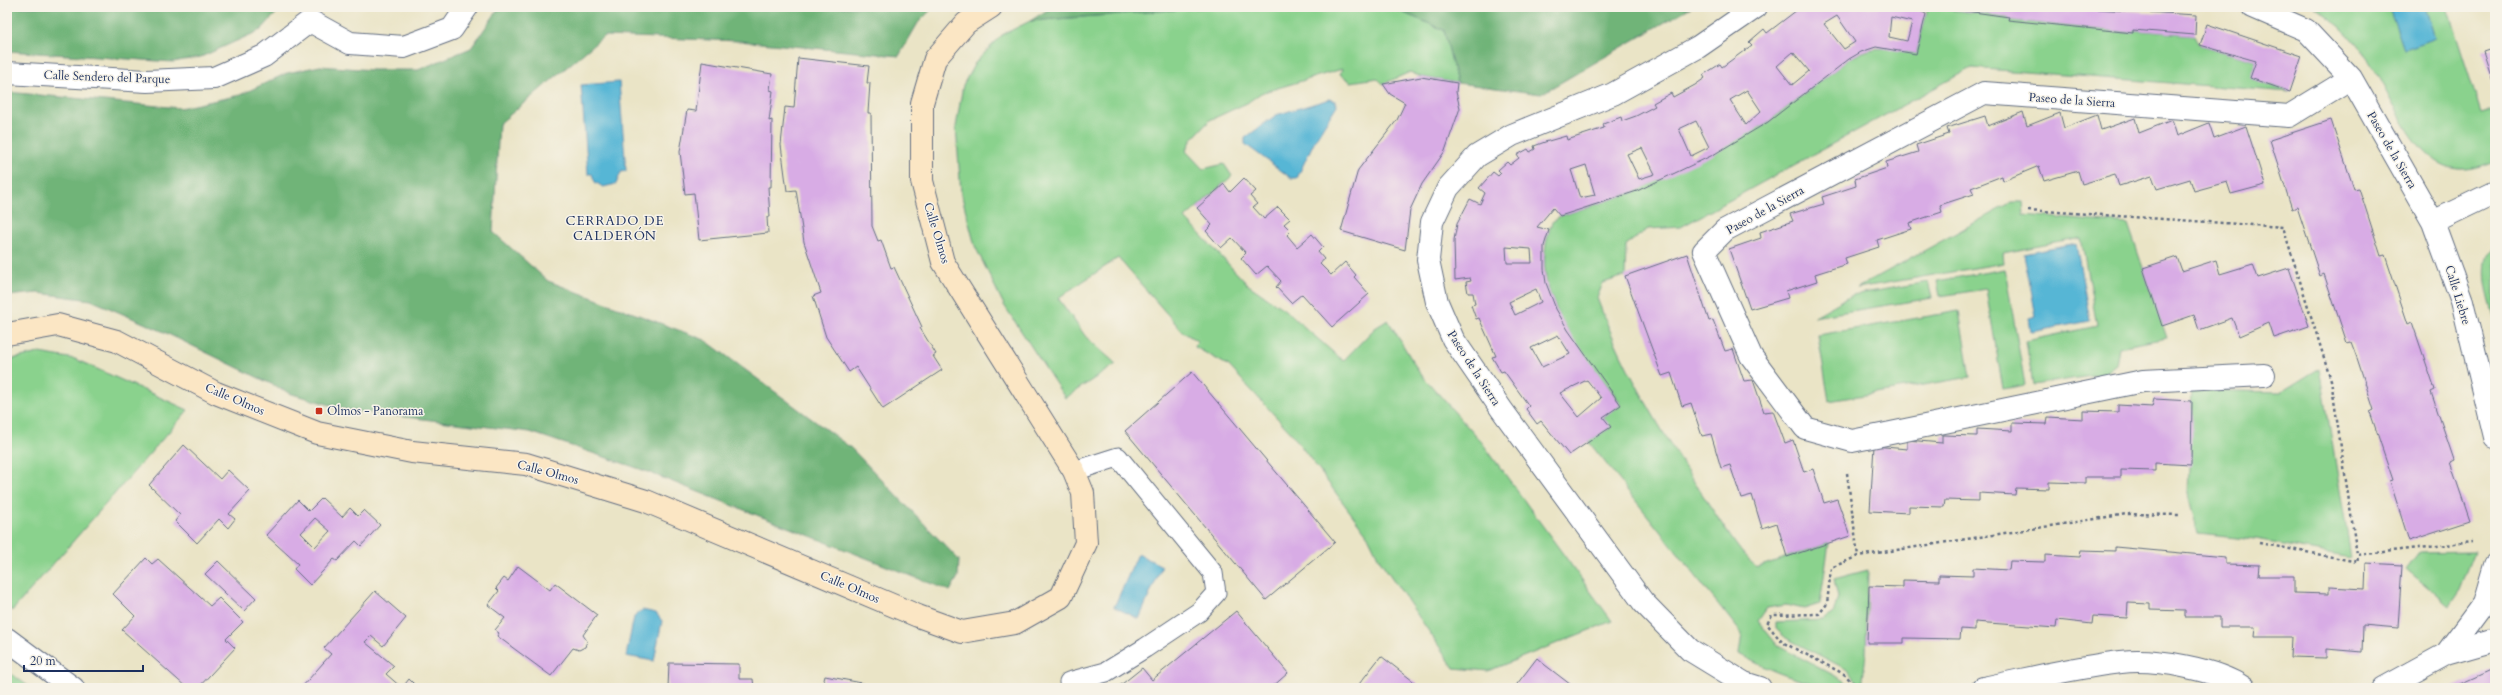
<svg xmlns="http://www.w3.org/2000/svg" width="2502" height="695" font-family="Cardo,serif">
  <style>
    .green { fill: #8ad28d; stroke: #528076 }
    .forest { fill: #6fb478; stroke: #45726b }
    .water { fill: #57b6d5; stroke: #39729a }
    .building { fill: #d8ace5; fill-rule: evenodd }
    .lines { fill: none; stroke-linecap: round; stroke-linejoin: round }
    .lane-casing { stroke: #636e82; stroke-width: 21 }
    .street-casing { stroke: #636e82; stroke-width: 24 }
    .secondary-casing { stroke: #636e82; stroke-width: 24 }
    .path { stroke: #636e82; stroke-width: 2.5; stroke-dasharray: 3 3; stroke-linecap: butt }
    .lane { stroke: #fff; stroke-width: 19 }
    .street { stroke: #fff; stroke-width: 22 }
    .secondary { stroke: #fbe6c4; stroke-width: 22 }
    .poi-dot { fill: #c8321e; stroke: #f7f3e8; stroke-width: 1.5 }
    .labels { text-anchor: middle; stroke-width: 3; stroke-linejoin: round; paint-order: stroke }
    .street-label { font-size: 12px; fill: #1b2f5e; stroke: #f7f3e8 }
    .poi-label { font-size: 12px; fill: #1b2f5e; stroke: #f7f3e8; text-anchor: start }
    .neighbourhood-label { font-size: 13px; letter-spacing: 1px; fill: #1b2f5e; stroke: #f7f3e8 }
  </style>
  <rect width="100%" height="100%" fill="#f7f3e8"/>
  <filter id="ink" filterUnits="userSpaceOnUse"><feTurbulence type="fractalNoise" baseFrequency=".025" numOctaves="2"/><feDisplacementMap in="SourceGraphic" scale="8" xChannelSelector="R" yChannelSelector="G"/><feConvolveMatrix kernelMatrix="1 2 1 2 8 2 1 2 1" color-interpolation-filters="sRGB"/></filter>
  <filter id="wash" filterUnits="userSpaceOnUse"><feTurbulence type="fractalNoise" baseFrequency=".012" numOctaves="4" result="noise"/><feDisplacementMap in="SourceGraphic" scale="16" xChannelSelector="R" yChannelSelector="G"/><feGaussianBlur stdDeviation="0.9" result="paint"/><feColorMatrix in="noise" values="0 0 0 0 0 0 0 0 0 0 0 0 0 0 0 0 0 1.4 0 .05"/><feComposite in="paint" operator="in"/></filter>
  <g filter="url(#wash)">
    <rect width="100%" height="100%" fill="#eae4c6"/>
    <path class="green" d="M1212 7H1390L1444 30 1457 83 1421 77 1410 72 1383 84 1377 78 1351 82 1340 74 1342 69 1261 93 1247 103 1210 120 1192 139 1186 151 1203 169 1224 164 1232 176 1185 218 1247 284 1285 310 1343 361 1375 328 1388 320 1419 372 1483 444 1612 621 1488 671 1454 668 1379 559 1368 536 1292 434 1229 366 1195 347 1197 341 1183 332 1118 258 1058 298 1086 337 1116 364 1065 398 1004 305 975 246 961 193 956 127 963 85 975 63 1002 35 1030 21Z
      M1928 7 2009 17V20L2132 33 2133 30 2195 35 2200 45 2256 61 2251 78 2290 92 1971 68 1681 227 1648 229 1626 245 1625 276 1603 283 1597 298C1625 375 1672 449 1718 518 1727 531 1744 560 1758 567L1829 543 1820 604 1804 609 1786 605 1767 608 1758 621 1778 646 1845 681 1852 688C1813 688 1773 673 1739 654L1742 634 1588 441 1610 428 1603 417 1621 405C1615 394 1607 385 1599 375 1564 327 1529 283 1552 222L1560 216 1637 191 1768 122 1849 59C1877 43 1886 48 1916 54Z
      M2314 7H2389L2404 49 2435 38 2425 7H2447L2481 113 2495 109V160C2425 197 2401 112 2373 67 2358 44 2338 21 2314 7Z
      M2012 202H2023L2024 215 2128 224 2167 338 2119 347 2116 365 2104 374 2033 385 2026 341 2097 326 2081 238 2003 253 2004 263 1857 288Z
      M2495 247V320C2490 302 2476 261 2495 247Z
      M2005 269 2025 385 2003 389 1986 289 1940 296 1937 281Z
      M1928 282 1932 298 1813 317 1852 295Z
      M1959 311 1970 377 1829 401 1818 335Z
      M39 353 75 359 188 410 12 611 7 605V360Z
      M2320 368 2351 557 2256 540 2198 534 2188 494 2192 390 2281 392Z
      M2475 551 2460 589 2449 605 2406 569 2419 552Z
      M1868 570 1866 653 1862 688 1846 669 1786 638 1776 629V622L1823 620 1833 614 1838 597 1834 579Z
      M7 671 31 688H7Z"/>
    <path class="forest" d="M7 7H280V9L261 30 201 57 173 62 7 51Z
      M500 7H934L918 23 899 56 739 41 604 36 499 124 493 232 548 281 705 340 851 448 959 560 958 577 950 591 640 469 530 432 348 410 292 394 164 332 91 300 38 293 7 296V92L180 108 240 95 287 73 320 66 373 70H418L471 48Z
      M1052 7H1212L1030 21Z
      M1390 7H1691L1541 94 1457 83 1444 30Z"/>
    <path class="water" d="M2389 7H2425L2435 38 2404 49Z
      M619 82 626 171 621 172 616 184 603 187 595 182 592 174H588L581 85Z
      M1330 99 1335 101 1337 105 1315 140 1297 178H1291L1245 144V138L1276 115Z
      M2076 244 2090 321 2031 332 2029 318 2036 316 2024 254Z
      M1138 554 1162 566 1139 619 1114 607Z
      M642 610 656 613 662 621 654 661 626 656 634 617Z"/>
    <g id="blocks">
      <path class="building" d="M1801 7H1912L1926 14 1916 54 1876 47 1861 52 1849 59 1768 122 1713 155 1637 191 1560 216 1553 208 1537 227 1549 230 1544 246V269L1546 283 1556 309 1568 330 1621 405 1603 417 1611 427 1569 455 1541 421 1537 424 1526 409 1529 406 1504 371 1501 372 1492 357 1496 356 1479 318 1476 319 1471 305 1475 304 1473 293H1468L1466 282 1471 281 1470 278 1455 280 1454 240 1457 224 1470 199 1480 204 1485 193 1479 188 1493 172 1498 176 1501 173 1498 170 1507 162 1510 165 1519 158 1517 155 1528 149 1530 152 1535 149 1534 146 1545 142 1566 136 1567 140 1604 128 1603 124 1621 117 1622 121 1636 116 1655 106 1653 103 1671 93 1673 97 1695 85 1705 78 1703 75 1720 64 1722 67 1752 45 1749 42 1764 29 1767 33ZM1837 16 1855 42 1844 49 1824 24ZM1891 17 1912 22 1907 41 1889 37ZM1793 52 1809 71 1792 85 1777 66ZM1747 90 1761 111 1746 125 1730 100ZM1696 121 1709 147 1691 156 1679 129ZM1642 148 1655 174 1639 179 1627 154ZM1586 165 1595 195 1580 198 1571 170ZM1506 247 1531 249 1532 263H1507ZM1536 289 1541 302 1515 315 1509 302ZM1558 335 1570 354 1542 367 1531 348ZM1587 380 1601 398 1579 417 1560 393Z
        M1938 7H2063L2196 15 2195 35 2133 30V33L2008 20 2009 17Z
        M2207 24 2302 56 2290 92 2250 78 2256 61 2200 45Z
        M2495 47V88L2483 51Z
        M798 58 869 66 867 83H870L868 113H871L872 226 878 241 881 240 891 268 894 267 922 327 920 328 936 354 933 356 942 370 883 409 856 367 849 372 826 337 813 296 821 293 804 242 796 190 787 191 781 145 785 107 794 108Z
        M702 62 772 74 770 90 773 91 769 121 772 120 771 187H768L770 217H767L768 233 699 240 694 193 685 194 680 152 687 110 696 111Z
        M1421 77 1457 83 1456 92 1460 108 1445 151 1422 184 1410 210 1405 250 1341 231 1358 170 1397 120 1405 103 1390 94 1383 84Z
        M2023 112 2027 126 2060 113 2064 128 2097 115 2101 130 2135 118 2139 133 2172 120 2177 136 2209 123 2214 138 2246 126 2265 185 2231 194 2227 182 2194 191 2190 179 2157 189 2152 176 2119 186 2115 174 2082 184 2078 171 2044 181 2039 166 2003 181 2002 176 1971 188 1974 194 1940 205 1942 212 1909 223 1911 229 1877 240 1879 247 1845 258 1847 264 1815 274 1817 281 1786 291 1788 298 1750 309 1729 249 1761 238 1760 232 1793 221 1790 214 1824 204 1822 197 1856 186 1855 179 1887 168 1886 162 1918 152 1916 145 1949 134 1947 128 1985 116 1988 126Z
        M2331 120 2354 189 2359 188 2381 256 2385 255 2408 324 2412 322 2435 390 2431 392 2454 460 2450 462 2470 521 2409 541 2390 481 2393 480 2370 412 2374 410 2357 358 2351 342 2347 343 2324 274 2320 276 2297 207 2292 209 2270 140Z
        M1244 178 1256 191 1250 196 1257 204 1253 207 1264 219 1278 207 1290 219 1284 224 1291 231 1287 235 1297 247 1312 234 1323 247 1318 252 1324 259 1320 264 1331 275 1345 262 1356 275 1354 277 1369 294 1332 327 1302 294 1291 303 1276 287 1281 281 1267 266 1256 275 1241 258 1246 253 1232 238 1221 248 1206 231 1212 225 1197 208 1224 184 1230 192Z
        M1687 254 1709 321 1713 320 1725 351 1733 349 1744 381 1753 380 1764 412 1773 411 1785 443 1793 440 1804 472 1813 469 1824 503 1837 499 1850 536 1787 557 1777 523 1762 528 1752 495 1741 498 1730 465 1721 468 1711 434 1702 436 1691 403 1682 406 1671 373 1662 376 1625 276Z
        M2177 257 2182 271 2216 260 2220 274 2253 264 2258 278 2289 268 2309 326 2274 338 2269 323 2239 336 2232 318 2199 330 2194 315 2162 326 2143 268Z
        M1192 372 1335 542 1266 600 1125 431Z
        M2154 399 2192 401 2191 465 2155 463V471L2121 470V477H2085V483L2049 482V489L2016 488 2015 495 1979 493V501L1945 500 1944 507 1909 506V513L1870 511 1874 446 1907 449V440L1942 443V435L1977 436V429L2012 431V423L2047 424 2048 417 2083 419V411L2118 412V405L2152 407Z
        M184 445 220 479 228 470 250 491 229 514 235 519 228 528 219 519 197 543 175 521 180 515 149 485Z
        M322 498 342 517 350 508 358 516 364 510 380 525 361 546 356 541 337 561 334 559 310 585 294 569 298 564 266 535 298 500 309 511ZM315 518 330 531 315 547 301 533Z
        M2115 547 2225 557V564L2260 565 2259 576H2294V593L2329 594V587L2365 589 2366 563 2402 565 2398 628 2363 625 2362 652 2326 649V658L2290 657 2291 637H2254L2255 627H2220V617H2185V611L2150 610V604L2128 603 2127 618 2093 616 2092 624 2057 620 2056 628 1975 622V630L1961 629 1960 639 1904 638V643H1867L1869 586 1903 587V580L1939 581V575L1973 576V568L2009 570 2010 561 2045 562V555L2080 557 2081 550 2115 551Z
        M146 558 152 564 158 559 210 606 219 598 243 622 226 639 235 648 198 688H187L122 630 135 616 113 594Z
        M218 561 256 598 244 611 205 574Z
        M518 566 550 590 555 583 597 615 583 635 587 641 585 647 579 650 573 648 551 676 497 636 499 633 495 630 505 618 488 605 499 591 496 588 504 578 508 581Z
        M375 591 406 618 383 646 371 636 365 642 394 666 386 674 402 688 409 679 418 688H301L331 654 324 648Z
        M1236 611 1288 673 1271 688H1117L1142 668 1152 680Z
        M1381 656 1422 688H1356Z
        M1537 658 1545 665 1575 688H1514Z
        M669 663 739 664V679H753L754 688H668Z
        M2491 670 2493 675 2495 674V688H2451Z
        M825 676 883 687V688H822Z"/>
    </g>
  </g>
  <g filter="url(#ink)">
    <use href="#blocks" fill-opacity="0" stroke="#636e82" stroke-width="1"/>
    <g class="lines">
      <g class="lane-casing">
        <path id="lane" d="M1069 682 1106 672 1145 648 1199 612 1216 593 1213 573 1118 457 1074 471"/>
      </g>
      <g class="street-casing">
        <path id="street" d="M1756 7 1698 47 1613 94 1512 135 1477 156 1448 188 1432 222 1428 260 1437 302 1453 339 1502 410 1643 602 1690 650 1744 683 1760 688
          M2253 7 2306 30 2351 78 2433 222 2462 301 2495 437
          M310 21 350 43 404 47 452 29 467 7
          M7 73 147 81 214 78 264 56 310 21
          M2433 222 2495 192
          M2264 375 2143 381 1852 441 1805 428 1751 356 1704 251 1725 230 1984 93 2289 116 2351 78
          M7 639 73 688
          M2446 654 2484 603 2495 565
          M1983 688C2028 679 2075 667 2121 662 2155 658 2216 669 2244 688
          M2384 688 2446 654 2495 640"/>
      </g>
      <g class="secondary-casing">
        <path id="secondary" d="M7 334 58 325 117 341 216 393 317 433 412 452 526 464 646 501 918 616 962 632 1015 623 1061 597 1086 543 1083 493 1074 471 943 262 922 181V103L935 59 966 23 991 7"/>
      </g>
      <path class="path" d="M2028 210 2283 227 2331 380 2357 555 2473 542
        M1847 473 1858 556
        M2259 543 2358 562 2357 555
        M1858 688 1844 674 1782 642 1767 624 1772 615 1819 614 1827 604 1831 568 1858 556 2127 514 2180 515"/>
      <use href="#lane" class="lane"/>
      <use href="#street" class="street"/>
      <use href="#secondary" class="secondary"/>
    </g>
  </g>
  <rect class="poi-dot" x="315" y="407" width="8" height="8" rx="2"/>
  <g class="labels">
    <g class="street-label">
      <text transform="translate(107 77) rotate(2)" y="4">Calle Sendero del Parque</text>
      <text transform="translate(2072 100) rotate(4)" y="4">Paseo de la Sierra</text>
      <text transform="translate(2392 150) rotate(60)" y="4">Paseo de la Sierra</text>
      <text transform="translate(1765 210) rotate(-29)" y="4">Paseo de la Sierra</text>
      <text transform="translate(937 233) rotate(73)" y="4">Calle Olmos</text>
      <text transform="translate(2458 295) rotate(73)" y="4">Calle Liebre</text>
      <text transform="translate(1474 368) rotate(57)" y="4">Paseo de la Sierra</text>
      <text transform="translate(235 399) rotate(23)" y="4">Calle Olmos</text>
      <text transform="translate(548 472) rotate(15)" y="4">Calle Olmos</text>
      <text transform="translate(850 587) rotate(23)" y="4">Calle Olmos</text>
    </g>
    <g class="poi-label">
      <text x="327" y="415">Olmos - Panorama</text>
    </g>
    <g class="neighbourhood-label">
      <text x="615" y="225">CERRADO DE<tspan x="615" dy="15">CALDERÓN</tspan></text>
    </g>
  </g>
  <rect width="2502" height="695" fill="none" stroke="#f7f3e8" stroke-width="24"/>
  <path d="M24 665v6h119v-6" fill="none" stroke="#1b2f5e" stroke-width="2"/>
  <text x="30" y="665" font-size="12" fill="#1b2f5e" stroke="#f7f3e8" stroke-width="3" paint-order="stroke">20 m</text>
</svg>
